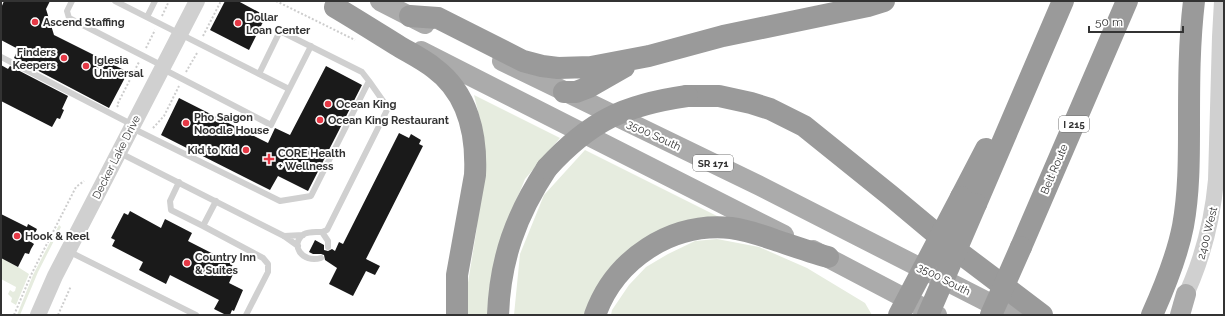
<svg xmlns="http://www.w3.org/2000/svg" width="1225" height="316" font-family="Raleway,sans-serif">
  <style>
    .green { fill: #e6ecdf }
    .building { fill: #1a1a1a }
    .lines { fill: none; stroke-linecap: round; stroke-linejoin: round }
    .path { stroke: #cdcdcd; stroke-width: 2; stroke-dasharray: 2 2; stroke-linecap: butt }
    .service { stroke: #d0d0d0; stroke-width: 6 }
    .tertiary { stroke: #d0d0d0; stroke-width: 16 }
    .primary { stroke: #ababab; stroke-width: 20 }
    .motorway { stroke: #9a9a9a; stroke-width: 22 }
    .motorway-bridge { stroke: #9a9a9a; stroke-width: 22 }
    .poi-dot { fill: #e63946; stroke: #fff; stroke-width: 1.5 }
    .labels { text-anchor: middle; stroke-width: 4; stroke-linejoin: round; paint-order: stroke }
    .shield { fill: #fff; stroke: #707070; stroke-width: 1 }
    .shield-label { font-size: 10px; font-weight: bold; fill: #333 }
    .poi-label { font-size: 11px; font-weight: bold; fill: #333; stroke: #fff; text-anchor: start }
    .street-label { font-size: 11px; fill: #333; stroke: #fff }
  </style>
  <rect width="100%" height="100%" fill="#fff"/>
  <path class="green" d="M474 95 560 138 525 179 507 223 495 315H468L467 289 477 227 482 128Z
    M585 150 721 218 658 233 587 315H514L520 254 544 195Z
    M59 225 61 227 38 272 20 315H17L33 275Z
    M717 239 759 247 807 268 865 303 872 315H611L612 310 629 285 646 267 668 254 695 241Z
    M1 258 18 267 29 274 16 305 11 302 12 298 8 294 10 290 13 292 15 291 16 287 1 279Z"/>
  <path class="building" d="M4 1H50L46 9 54 35 128 72 109 108 14 58 18 49 1 40V8Z
    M225 1H238L266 16 249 50 210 30Z
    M1 65 8 69 10 66 68 96 62 109 64 110 60 119 57 118 52 127 1 101Z
    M326 66 362 85 308 191 278 176 270 190 161 135 179 98 268 143 275 128 290 135Z
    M399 133 409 138 411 134 421 140 419 144 423 146 366 259 380 266 375 275 366 271 353 296 329 284 337 268 325 260 324 255 321 254H313L309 252 315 240 324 245V250L328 251 332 249 335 251 339 242 343 244Z
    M130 211 161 228 165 219 192 233 188 241 233 264 231 268 235 270 229 283 243 290 234 311 232 310 230 315H226L214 309 219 300 170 275 166 284 139 270 143 262 112 246 115 240 111 238 124 213 128 215Z
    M1 214 27 227 28 224 37 229 31 242 34 244 31 249 29 254 25 253 18 267 1 258Z"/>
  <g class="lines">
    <path class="path" d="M276 1 355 40
      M162 16 169 1
      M203 36 221 1
      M146 48 155 30
      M186 72 197 53
      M118 107 117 105 139 62
      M153 128 164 116 179 86
      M14 315 32 273 76 187 84 181
      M58 315 71 286"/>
    <path class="service" d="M72 1 67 11 69 18 163 66
      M115 1 289 89
      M147 17 155 1
      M1 57 133 125
      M163 69 271 125 311 46
      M132 128 280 201 311 196 369 81 362 72 280 31 259 74
      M120 153 284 236 298 246
      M179 182 170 201 171 210 203 226
      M216 201 203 226 263 258 268 264V272L246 315
      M322 232 327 230 388 108 369 81
      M284 236 303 235
      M68 251 196 315
      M321 258C302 264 289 244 304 234 309 231 317 232 322 232L328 241V247"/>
    <path class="tertiary" d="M1181 305C1201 265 1212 225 1216 180L1220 37 1222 1
      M38 315 55 276 197 1"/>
    <path class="primary" d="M380 1 425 24
      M421 51 784 235
      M502 61 760 186 1013 315
      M813 250 937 315
      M1180 315 1186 294"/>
    <path class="motorway" d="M335 7C357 20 379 34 400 47 412 54 424 60 434 68 468 93 477 135 475 175L457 275V315
      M410 16 438 18 523 61 542 66 558 68 591 67 649 56 723 36 868 6 884 1
      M564 92H576L589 87 624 67
      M687 96H719L751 103 770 109 804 126 891 196 952 247 1042 315
      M961 197 986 149
      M976 204 1063 1
      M1021 247 1127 1
      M498 315C500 259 516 215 547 168
      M595 315C615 259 671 222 731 228 747 230 761 235 775 240 793 246 810 252 828 257
      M1152 315C1165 286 1177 257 1183 226 1189 193 1189 159 1189 126 1189 84 1189 43 1194 1"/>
    <path class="motorway-bridge" d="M547 168C590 121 624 105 687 96
      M899 315 961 197
      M928 315 976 204
      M991 315 1021 247"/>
  </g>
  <g class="poi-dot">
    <circle cx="35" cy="22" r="4"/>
    <circle cx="238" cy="23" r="4"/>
    <circle cx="64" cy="58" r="4"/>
    <circle cx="86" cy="66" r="4"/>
    <circle cx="328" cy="104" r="4"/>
    <circle cx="320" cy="120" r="4"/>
    <circle cx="186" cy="123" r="4"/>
    <circle cx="246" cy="150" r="4"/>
    <path d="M267 153h4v4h4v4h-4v4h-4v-4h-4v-4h4z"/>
    <circle cx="17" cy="236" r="4"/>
    <circle cx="187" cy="263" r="4"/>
  </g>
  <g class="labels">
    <g class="shield">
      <rect x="1059" y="116" width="30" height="16" rx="3"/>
      <rect x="693" y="155" width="40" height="16" rx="3"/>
    </g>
    <g class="shield-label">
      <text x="1074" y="128">I 215</text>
      <text x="713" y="167">SR 171</text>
    </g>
    <g class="poi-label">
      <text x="246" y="21">Dollar<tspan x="246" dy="13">Loan Center</tspan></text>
      <text x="43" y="26">Ascend Staffing</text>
      <text x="56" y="56" text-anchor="end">Finders<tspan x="56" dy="13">Keepers</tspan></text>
      <text x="94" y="64">Iglesia<tspan x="94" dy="13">Universal</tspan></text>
      <text x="336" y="108">Ocean King</text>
      <text x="194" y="121">Pho Saigon<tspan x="194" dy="13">Noodle House</tspan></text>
      <text x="328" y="124">Ocean King Restaurant</text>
      <text x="238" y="154" text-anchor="end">Kid to Kid</text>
      <text x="278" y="157">CORE Health<tspan x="278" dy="13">+ Wellness</tspan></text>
      <text x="25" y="240">Hook &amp; Reel</text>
      <text x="195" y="261">Country Inn<tspan x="195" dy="13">&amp; Suites</tspan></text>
    </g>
    <g class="street-label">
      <text transform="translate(654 135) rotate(25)" y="4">3500 South</text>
      <text transform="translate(116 157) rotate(-63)" y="4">Decker Lake Drive</text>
      <text transform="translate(1054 169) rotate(-67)" y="4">Belt Route</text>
      <text transform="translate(1207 233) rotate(-76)" y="4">2400 West</text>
      <text transform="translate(944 279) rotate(27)" y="4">3500 South</text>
    </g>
  </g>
  <rect width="1225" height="316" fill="none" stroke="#333333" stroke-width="4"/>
  <path d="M1089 26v6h94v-6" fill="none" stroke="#333333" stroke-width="2"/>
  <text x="1095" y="26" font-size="12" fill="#333333" stroke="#ffffff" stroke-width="3" paint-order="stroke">50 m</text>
</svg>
